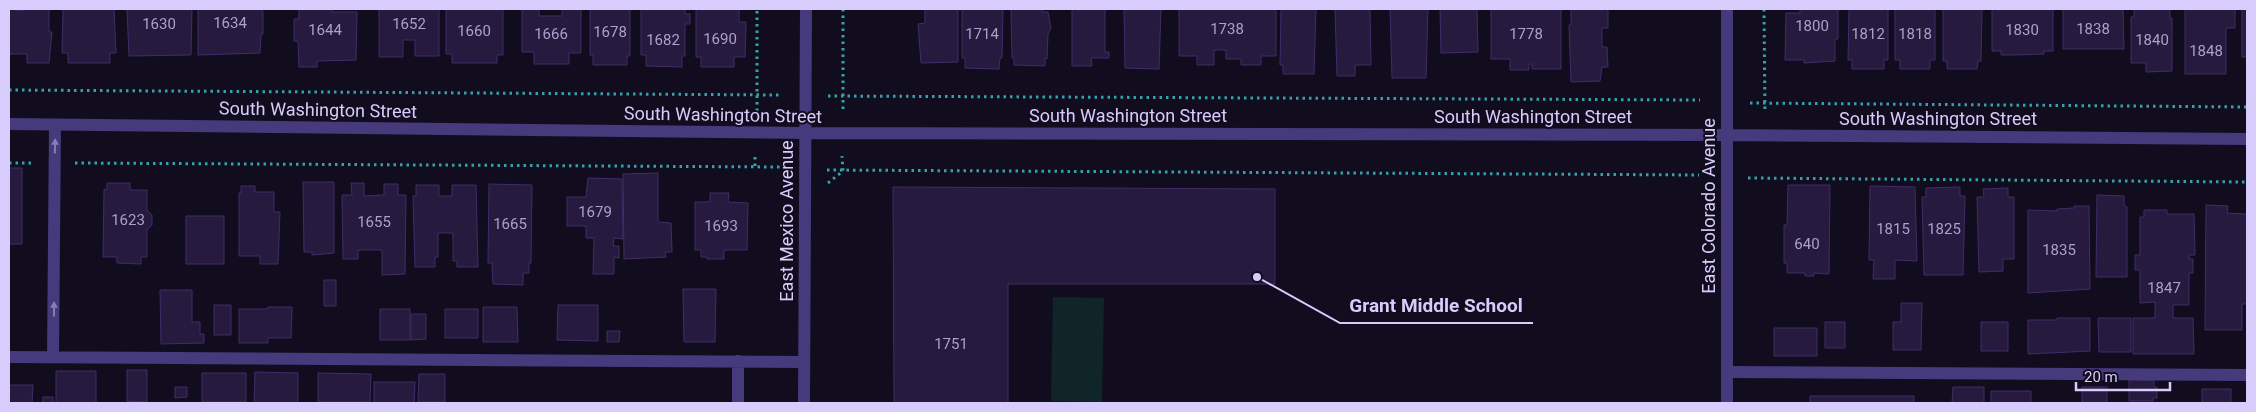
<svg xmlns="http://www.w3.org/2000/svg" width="2256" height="412" font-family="Roboto,sans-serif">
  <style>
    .green { fill: #102528 }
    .building { fill: #261a3e; stroke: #402d69 }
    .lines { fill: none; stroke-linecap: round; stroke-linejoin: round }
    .path { stroke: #33a2aa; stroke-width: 3; stroke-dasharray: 2.5 4; stroke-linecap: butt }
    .service { stroke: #453a7b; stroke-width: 12 }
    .minor { stroke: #453a7b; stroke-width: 12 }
    .oneway { fill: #877cb6 }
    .labels { text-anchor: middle; stroke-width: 4; stroke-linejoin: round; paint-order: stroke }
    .number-label { font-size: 15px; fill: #aca0cd }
    .street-label { font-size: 18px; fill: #d8ccfd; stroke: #120d1e }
    .leader { fill: none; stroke: #d8ccfd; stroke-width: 2 }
    .callout-dot { fill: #d8ccfd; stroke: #120d1e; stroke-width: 2 }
    .callout-label { font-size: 19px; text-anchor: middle; font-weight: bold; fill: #d8ccfd; stroke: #120d1e; stroke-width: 4; stroke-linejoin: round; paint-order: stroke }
  </style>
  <rect width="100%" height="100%" fill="#120d1e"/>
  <path class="green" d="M1053 297 1104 298 1102 402 1051 401Z"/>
  <path class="building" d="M9 9 24 11V9H49V32H52L49 63H27V54H9Z
    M63 9H114L116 53H110V63H68V53H62Z
    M127 9H192L191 55 129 56Z
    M198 9H261L263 12V34H261L260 53 198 55Z
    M299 9H332V12H357L356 60 317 61V67H299L298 41H294V19H299Z
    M379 9H439V56H415V40H403V57H379Z
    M446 9H503V55H497V63H452V54H446Z
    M522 9H539V16H562V9H581V53H569V64H534V52H522Z
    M590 9H630V56H627V65H593V55H590Z
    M641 9H685V14H690V24H685V56H682V67L646 66V55H641Z
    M696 9H739V22H746L745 57H734V67H701V57H696Z
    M925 9H958V62L921 63 918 24 925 23Z
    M962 9H1003L1002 58H1000L999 69 965 68V58H962Z
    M1011 9H1042V12H1048L1051 28 1048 34 1047 59 1045 58V66L1014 65V58H1012Z
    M1072 9H1105V52H1109V58H1091L1092 66H1072Z
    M1124 9H1161L1159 69 1125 68Z
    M1179 9H1276V56H1261V65H1241V59H1226V50H1214V65H1197V56H1179Z
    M1281 9H1316L1314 74H1283V65H1280Z
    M1335 9H1370L1371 65H1355V76H1337Z
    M1390 9H1428L1426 78H1392Z
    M1440 9H1477L1478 52 1441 53Z
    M1491 9H1561V69H1532V64H1529V70H1510V59H1491Z
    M1571 9H1608V28H1602V47H1607L1608 67H1602L1600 81 1571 82 1569 25H1571Z
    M1800 9H1838V39H1835V61L1804 63V60H1785L1786 13H1800Z
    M1849 9H1888V60H1884V69H1852V60H1848Z
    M1895 9H1935V60H1930V69H1900V60H1895Z
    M1943 9H1982L1981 61H1978L1977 69H1947V61H1943Z
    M1992 9H2053V51H2044V54L2014 55H2001V51H1992Z
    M2063 9H2123L2124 49H2063Z
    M2134 9H2170V18H2172V71L2146 72V63H2131V17H2134Z
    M2185 9H2235V28H2226V74H2185Z
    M2242 9H2247V57H2242Z
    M9 168H22V244H9Z
    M658 173V222L671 223 672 252H665L666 257 624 259 623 174Z
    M588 178 622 179 623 239 614 238 613 246H619V258L614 257V274H593L594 238H586V226H567V197H586Z
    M303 182H334V253L312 255V252H304Z
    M107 183H130V190H147V210L152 215V225L147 230V257H141V264L117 263V257H103L104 189 107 190Z
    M351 183H364V196L384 195V184H398V195H406L405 274 382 275V250H358V259H343L342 195H352Z
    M489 184 532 185 531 263H529V273H523V285L493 284 492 263H488Z
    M416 185H439V196H452V185H476L478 267H457V261H453V233H438V257H435V267H415L413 196H416Z
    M1788 185H1830L1829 274 1814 273V276H1805V273H1787V263H1784V225H1787Z
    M241 186H255V192H274V212H280L278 264H260V256H239V193H241Z
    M1870 186 1915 187 1917 261 1895 260V279H1873L1874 260H1869Z
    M893 187 1275 189V284H1008V403H894Z
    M1960 187V196H1965L1963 275H1924L1922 197H1926V188Z
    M2008 188V197H2014V259H2003V271L1979 272 1977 197H1984L1983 189Z
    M710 193H729L728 202 748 203 747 250H724V259H707V257H701V250H695V202H710Z
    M2097 195 2124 196V206L2127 207V277H2096Z
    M2206 205 2228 206 2227 213 2247 214V304H2242V330H2205Z
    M2074 206H2089L2090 289 2028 293V210L2057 211V209L2074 208Z
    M2144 210H2167V214H2194L2195 255H2189V259H2193V273H2189V305H2173V318H2193L2194 354H2133V318H2155V302L2140 303V270H2135V255H2140V217H2144Z
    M186 216H224V264H186Z
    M324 280H336V306H324Z
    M683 289H716L715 342H684Z
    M160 290H192V322H200V334H204V343L161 344Z
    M1901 303H1922L1921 350H1893V322H1901Z
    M214 305H231V335H214Z
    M558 305H598V341L557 340Z
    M268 307H292L291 338H268V343H239V309H267Z
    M483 307H517L518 342H483Z
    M380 309H410V340H380Z
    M445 309H478V338H445Z
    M411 314H426V339L411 340Z
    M2057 318H2090V351L2028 354V320H2057Z
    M2098 318H2131V352H2099Z
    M1825 322H1845V348H1825Z
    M1981 322H2008V351H1981Z
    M1774 328H1817V356H1774Z
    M607 331H620L619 342H607Z
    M127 370H147V402L127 401Z
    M56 371H96V403H56Z
    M255 372 298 373V403H254Z
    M202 373H246V402H202Z
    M318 373 371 374 370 402H318Z
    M419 374H445V402H418Z
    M2129 380H2154V387H2157V398H2153V401H2129Z
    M374 382H415L414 403H374Z
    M9 385H33L32 403H9Z
    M175 387H187V397L175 398Z
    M1953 387H1984V403H1952Z
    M2082 387H2107V403H2082Z
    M2202 389H2231V403H2202Z
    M1991 391H2031V403H1991Z
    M1810 396H1914V403H1810Z
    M43 397H53V403H43Z"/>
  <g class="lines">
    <path class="path" d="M843 9V111
      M1764 9 1765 113
      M9 90 780 95
      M828 96 1700 100
      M1750 103 2247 107
      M757 111V9
      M9 163H32
      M75 163 780 167
      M755 166V154
      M827 170 1699 175
      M1748 178 2247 182
      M828 183 843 171 842 156"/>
    <path class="service" d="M9 357 804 362
      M53 357 55 125
      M738 361V403
      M1727 372 2247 375"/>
    <path class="minor" d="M9 124 805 133 1727 135 2247 139
      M804 403 806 9
      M1727 403V9"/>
  </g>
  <defs><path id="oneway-solid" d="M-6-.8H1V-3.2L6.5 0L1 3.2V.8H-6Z" transform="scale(1.25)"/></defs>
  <g class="oneway">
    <use href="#oneway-solid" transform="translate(55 146) rotate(-89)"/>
    <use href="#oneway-solid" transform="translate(54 309) rotate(-90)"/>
  </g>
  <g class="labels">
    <g class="number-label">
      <text x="230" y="28">1634</text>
      <text x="159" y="29">1630</text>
      <text x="409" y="29">1652</text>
      <text x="1812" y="31">1800</text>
      <text x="1227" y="34">1738</text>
      <text x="2093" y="34">1838</text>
      <text x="325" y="35">1644</text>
      <text x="2022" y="35">1830</text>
      <text x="474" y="36">1660</text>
      <text x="610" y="37">1678</text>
      <text x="551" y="39">1666</text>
      <text x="982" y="39">1714</text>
      <text x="1526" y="39">1778</text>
      <text x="1868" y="39">1812</text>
      <text x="1915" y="39">1818</text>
      <text x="720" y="44">1690</text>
      <text x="663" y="45">1682</text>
      <text x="2152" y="45">1840</text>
      <text x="2206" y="56">1848</text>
      <text x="595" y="217">1679</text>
      <text x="128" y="225">1623</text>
      <text x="374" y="227">1655</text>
      <text x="510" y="229">1665</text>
      <text x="721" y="231">1693</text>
      <text x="1893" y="234">1815</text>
      <text x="1944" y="234">1825</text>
      <text x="1807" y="249">640</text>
      <text x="2059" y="255">1835</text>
      <text x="2164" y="293">1847</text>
      <text x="951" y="349">1751</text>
    </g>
    <g class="street-label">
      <text transform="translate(318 110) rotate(1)" y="6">South Washington Street</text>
      <text transform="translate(723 115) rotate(1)" y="6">South Washington Street</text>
      <text x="1128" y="122">South Washington Street</text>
      <text x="1533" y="123">South Washington Street</text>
      <text x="1938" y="125">South Washington Street</text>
      <text transform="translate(1709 206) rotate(-90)" y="6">East Colorado Avenue</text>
      <text transform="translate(787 221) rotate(-90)" y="6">East Mexico Avenue</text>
    </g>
  </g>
  <path class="leader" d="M1257 277L1340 323H1533"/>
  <circle class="callout-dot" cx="1257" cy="277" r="5"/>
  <g class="callout-label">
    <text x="1436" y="312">Grant Middle School</text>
  </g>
  <rect width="2256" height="412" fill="none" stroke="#d8ccfd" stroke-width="20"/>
  <path d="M2076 382v8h94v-8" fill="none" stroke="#d8ccfd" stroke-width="2.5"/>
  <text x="2084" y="382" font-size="15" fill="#d8ccfd" stroke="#120d1e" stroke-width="4" paint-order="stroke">20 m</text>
</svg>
